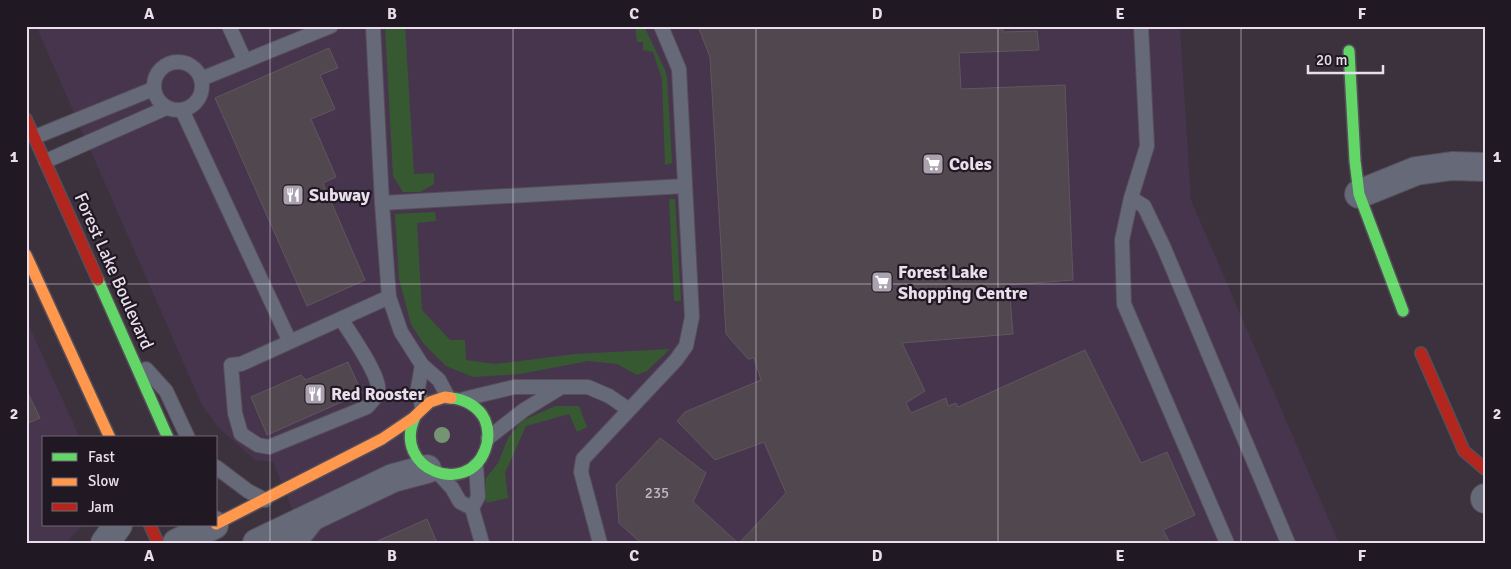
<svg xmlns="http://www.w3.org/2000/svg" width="1511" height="569" font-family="Signika,sans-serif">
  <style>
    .built { fill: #47354e }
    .green { fill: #375931 }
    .building { fill: #51474e; stroke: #61565e }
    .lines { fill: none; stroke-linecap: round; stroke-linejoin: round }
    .lane-casing { stroke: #564e59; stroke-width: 16 }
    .street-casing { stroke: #564e59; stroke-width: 30 }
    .fast-casing { stroke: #564e59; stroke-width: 14 }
    .slow-casing { stroke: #564e59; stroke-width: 14 }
    .jam-casing { stroke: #564e59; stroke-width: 14 }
    .lane { stroke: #666a78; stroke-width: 14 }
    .street { stroke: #666a78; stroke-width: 28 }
    .fast { stroke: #63d668; stroke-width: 11 }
    .slow { stroke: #ff974d; stroke-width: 11 }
    .jam { stroke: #b3261e; stroke-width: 11 }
    .tree { fill: #759471 }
    .grid { fill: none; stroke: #e8deec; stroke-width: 1; stroke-opacity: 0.55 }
    .labels { text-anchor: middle; stroke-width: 4.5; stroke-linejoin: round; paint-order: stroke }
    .number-label { font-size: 15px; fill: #c2b8c4 }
    .poi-label { font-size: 18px; font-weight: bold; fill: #e8deec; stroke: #201822; text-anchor: start }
    .street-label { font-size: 18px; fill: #e8deec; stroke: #201822 }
    .neatline { fill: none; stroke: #e8deec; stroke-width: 2 }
    .grid-label { font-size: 16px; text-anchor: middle; font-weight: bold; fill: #e8deec }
  </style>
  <rect width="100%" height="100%" fill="#3b323e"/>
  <path class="built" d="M36 26H1180L1191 200 1339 543H306L273 462 255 460 218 427 202 405Z
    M26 319 80 438H44V525H83L65 543H26Z"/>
  <path class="green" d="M385 26H405L414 174 434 173V184L420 192H403L393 176Z
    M635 26H644L665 70 667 78 672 163 665 165 662 79 653 52 643 50V42H637Z
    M669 199H675L681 301H674Z
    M435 212 436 221 417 223 422 310 450 340H465L466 360 495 364 575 354 670 349 647 371 637 375 617 364 588 361 520 374 473 377 446 366 423 343 411 324 399 279 395 214Z
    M555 406H579L587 427 577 432 569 414 526 426 505 473 508 498 486 503 485 490 486 478 498 463 508 438 522 421Z"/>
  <path class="building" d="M698 26H1002L1003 32 1037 31 1039 50 959 53 961 89 1065 85 1073 280 1009 285 1013 334 902 343 925 391 906 403 911 413 946 398 948 406 956 403 958 407 1085 350 1141 463 1167 452 1195 515 1163 530 1170 543H739L786 493 764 442 715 460 677 421 685 412 761 380 754 358 748 359 726 334 710 57Z
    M329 48 338 68 320 75 335 109 311 119 336 177 323 183 365 280 307 306 215 98Z
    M348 362 362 393 267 435 251 397 301 375 306 380Z
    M26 389 40 418 26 424Z
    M660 438 706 473 693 502 738 543H641L619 523 616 485Z
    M427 519 437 543H373Z"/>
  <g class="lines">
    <g class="lane-casing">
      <path id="lane" d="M229 26 245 61
        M373 26 382 203 389 297 401 332 422 365 439 380 448 397
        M1141 26 1147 146 1131 198 1122 240 1124 304 1227 543
        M154 86a24 24 0 1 1 48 0a24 24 0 1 1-48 0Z
        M201 79 331 26
        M182 110 290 342
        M35 137 153 89
        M46 161 166 108
        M1131 198 1144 206 1164 248 1288 543
        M382 203 685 186
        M341 319C351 334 377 372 378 387 379 396 372 401 367 407L269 447 258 445 241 434 235 413 231 365 241 364 389 297
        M422 365 418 388 422 407
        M146 369 166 391 188 438
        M464 399 514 387H588L609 396 628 409
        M488 438 524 410 560 388
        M216 467 248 491 265 500
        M439 474 452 488 460 502 472 508 482 543
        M472 508 478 497 476 465
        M300 543 318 520
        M600 543 581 472 583 459 676 360 686 346 692 317 679 69 661 26"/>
    </g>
    <g class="street-casing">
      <path id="street" d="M1359 194 1416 171 1452 166 1485 167
        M1485 498V499
        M105 543 118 525
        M177 543 214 525
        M257 543 393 478 427 469"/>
    </g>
    <g class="fast-casing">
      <path id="fast" d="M1349 51 1355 161 1359 194 1403 311
        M98 280 168 438
        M415 417C391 469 467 498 485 450 489 440 489 430 485 420 479 407 465 399 451 398"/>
    </g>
    <g class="slow-casing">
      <path id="slow" d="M26 255 110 438
        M216 524 382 439 413 418 430 402 445 397 451 398"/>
    </g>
    <g class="jam-casing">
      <path id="jam" d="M26 119 98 280
        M1421 353 1464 451 1485 469
        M150 525 158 543"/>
    </g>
    <use href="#lane" class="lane"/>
    <use href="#street" class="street"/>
    <use href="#fast" class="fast"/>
    <use href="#slow" class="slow"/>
    <use href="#jam" class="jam"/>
  </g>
  <circle class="tree" cx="442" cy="435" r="8"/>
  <path class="grid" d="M270 26V543M513 26V543M756 26V543M998 26V543M1241 26V543M26 284H1485"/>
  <defs>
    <g id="supermarket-square" transform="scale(1.125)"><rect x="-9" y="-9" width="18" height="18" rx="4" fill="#aba2af" stroke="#201822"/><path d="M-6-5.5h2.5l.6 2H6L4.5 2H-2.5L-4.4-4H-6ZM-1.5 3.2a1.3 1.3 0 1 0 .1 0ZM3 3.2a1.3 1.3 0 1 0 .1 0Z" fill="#fff"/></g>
    <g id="restaurant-square" transform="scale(1.125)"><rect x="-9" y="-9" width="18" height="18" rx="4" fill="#aba2af" stroke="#201822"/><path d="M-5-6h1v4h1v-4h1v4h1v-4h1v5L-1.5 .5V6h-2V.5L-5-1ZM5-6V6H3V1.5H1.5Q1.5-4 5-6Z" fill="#fff"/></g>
  </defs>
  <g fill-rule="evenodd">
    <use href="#supermarket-square" x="933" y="164"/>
    <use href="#restaurant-square" x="293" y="195"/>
    <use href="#supermarket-square" x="882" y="282"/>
    <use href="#restaurant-square" x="315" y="394"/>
  </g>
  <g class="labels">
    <g class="number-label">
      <text x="657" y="498">235</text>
    </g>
    <g class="poi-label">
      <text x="949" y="170">Coles</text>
      <text x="309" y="201">Subway</text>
      <text x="898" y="278">Forest Lake<tspan x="898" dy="21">Shopping Centre</tspan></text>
      <text x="331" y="400">Red Rooster</text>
    </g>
    <g class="street-label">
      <text transform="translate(114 271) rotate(66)" y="6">Forest Lake Boulevard</text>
    </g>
  </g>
  <rect width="1511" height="569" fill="none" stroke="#201822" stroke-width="55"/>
  <rect x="42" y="436" width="175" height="90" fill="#201822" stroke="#706773"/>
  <rect x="52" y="453" width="25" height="8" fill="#63d668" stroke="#706773"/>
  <text x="88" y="462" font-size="15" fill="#e8deec">Fast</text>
  <rect x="52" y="478" width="25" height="8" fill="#ff974d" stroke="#706773"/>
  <text x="88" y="486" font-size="15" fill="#e8deec">Slow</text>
  <rect x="52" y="503" width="25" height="8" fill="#b3261e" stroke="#706773"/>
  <text x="88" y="512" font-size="15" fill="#e8deec">Jam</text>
  <path d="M1308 65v8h75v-8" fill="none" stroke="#e8deec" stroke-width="2.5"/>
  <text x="1316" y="65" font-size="15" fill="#e8deec" stroke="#201822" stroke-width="4" paint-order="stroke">20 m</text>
  <rect x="28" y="28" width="1456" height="514" class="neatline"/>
  <g class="grid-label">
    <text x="149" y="19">A</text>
    <text x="392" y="19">B</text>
    <text x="634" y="19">C</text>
    <text x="877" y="19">D</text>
    <text x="1120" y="19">E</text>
    <text x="1362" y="19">F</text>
    <text x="14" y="162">1</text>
    <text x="1497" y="162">1</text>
    <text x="14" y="419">2</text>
    <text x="1497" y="419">2</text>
    <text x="149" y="561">A</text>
    <text x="392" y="561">B</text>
    <text x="634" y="561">C</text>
    <text x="877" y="561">D</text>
    <text x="1120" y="561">E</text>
    <text x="1362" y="561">F</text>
  </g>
</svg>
